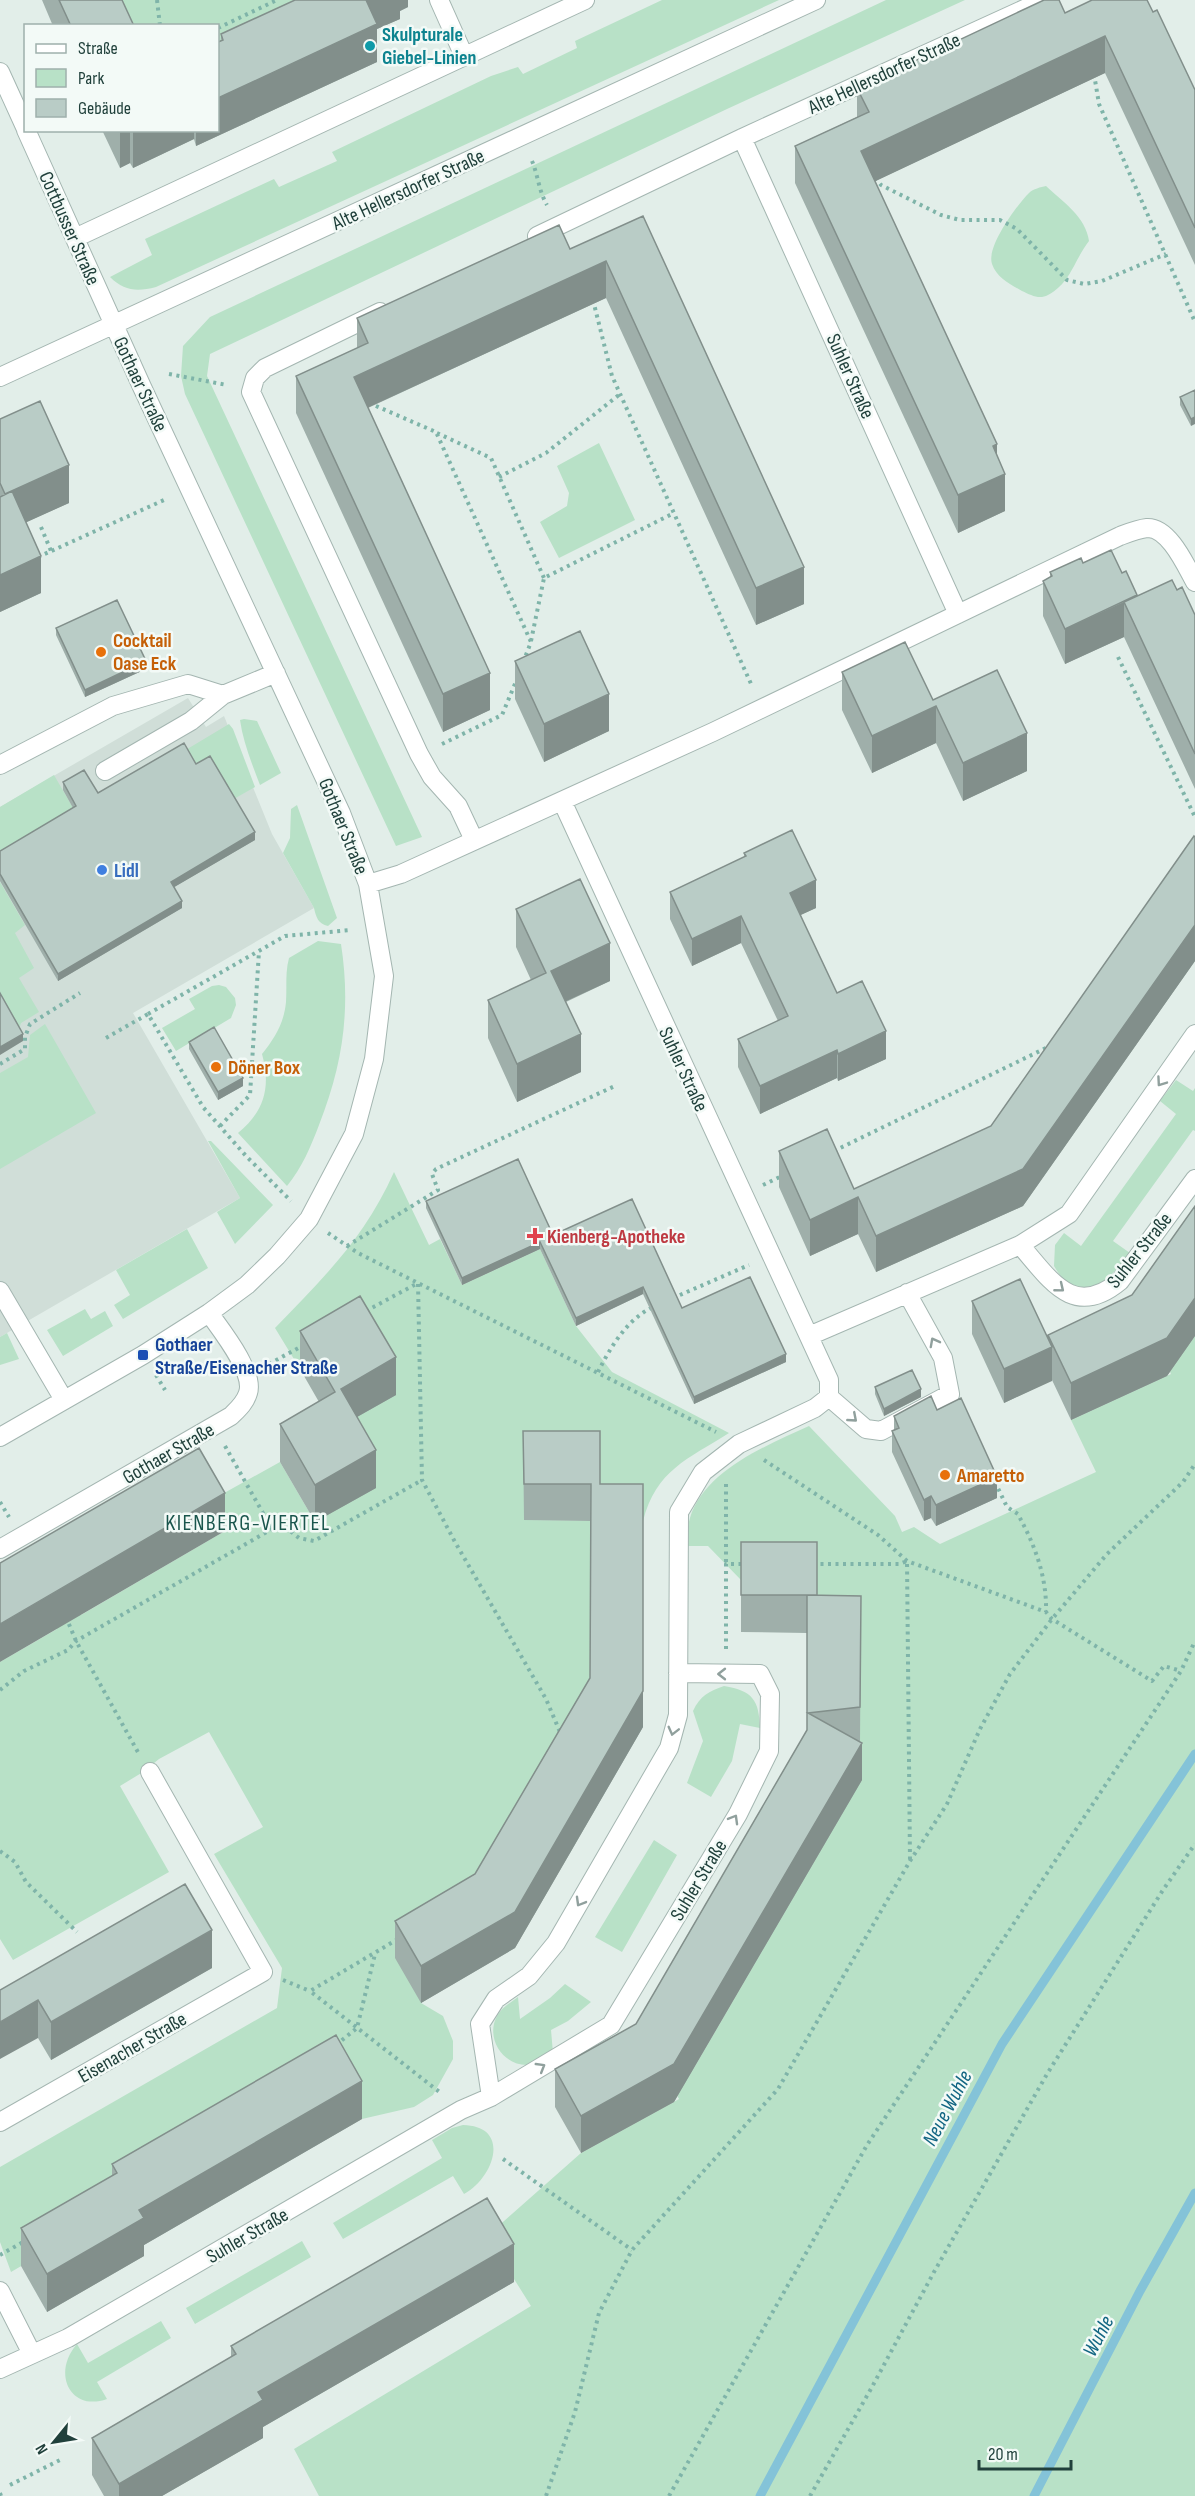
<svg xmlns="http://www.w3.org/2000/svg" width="1195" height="2496" font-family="'Sofia Sans Condensed',sans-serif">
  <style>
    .built { fill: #d0ded8 }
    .green { fill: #b8e1c7 }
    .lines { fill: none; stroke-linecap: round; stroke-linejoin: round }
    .stream { stroke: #84c3d8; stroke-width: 9 }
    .minor-casing { stroke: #a4b6b1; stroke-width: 20 }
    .path { stroke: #7fb4a9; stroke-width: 4; stroke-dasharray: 3 4.5; stroke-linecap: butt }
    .minor { stroke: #fff; stroke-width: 18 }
    .wall { fill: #9fafaa }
    .shaded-wall { fill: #828f8b }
    .building { fill: #b9ccc6; stroke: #828f8b; stroke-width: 1.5 }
    .oneway { stroke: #90a09d }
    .culture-dot { fill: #0f9aa8; stroke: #f3faf7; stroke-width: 2 }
    .food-dot { fill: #e8710a; stroke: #f3faf7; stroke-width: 2 }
    .shop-dot { fill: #3f7fe0; stroke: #f3faf7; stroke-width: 2 }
    .health-dot { fill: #e0444e; stroke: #f3faf7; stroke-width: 2 }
    .transit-dot { fill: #1a4fb4; stroke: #f3faf7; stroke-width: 2 }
    .labels { text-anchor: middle; stroke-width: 5; stroke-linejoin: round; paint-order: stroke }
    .culture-label { font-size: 20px; font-weight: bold; fill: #0d838f; stroke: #f3faf7; text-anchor: start }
    .street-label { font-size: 20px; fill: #20403b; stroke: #f3faf7 }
    .food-label { font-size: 20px; font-weight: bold; fill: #c56008; stroke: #f3faf7; text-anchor: start }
    .shop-label { font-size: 20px; font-weight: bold; fill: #366cbe; stroke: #f3faf7; text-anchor: start }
    .health-label { font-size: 20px; font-weight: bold; fill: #be3a42; stroke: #f3faf7; text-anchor: start }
    .transit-label { font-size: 20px; font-weight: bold; fill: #164399; stroke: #f3faf7; text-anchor: start }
    .water-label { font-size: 21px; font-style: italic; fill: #136683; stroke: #f3faf7 }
    .quarter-label { font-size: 22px; letter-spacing: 1.5px; fill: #19554c; stroke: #f3faf7 }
  </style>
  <rect width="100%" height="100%" fill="#e2eee9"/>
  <path class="built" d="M188 698 206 727 224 716 272 834 314 908 133 1013 240 1198 0 1337V807Z"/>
  <path class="green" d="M98 0H349L218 80V26L117 25Z
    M662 0H779L156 287C137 292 124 291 110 277L152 255 145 239 274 179 279 187 337 161 332 152 491 76 518 67 523 74 577 48 575 41Z
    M886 0H965L727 109 210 354 207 376 422 837 396 846 185 394 181 376 183 346 210 317Z
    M1046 186C1063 202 1086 217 1089 241 1074 260 1071 283 1048 295 1039 300 1031 295 1022 291 1010 284 997 278 992 264 986 247 1017 205 1029 193 1033 189 1041 187 1046 186Z
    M599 443 635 520 559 558 540 522 567 506 569 493 557 466Z
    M244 719 257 721 281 773 260 785C252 764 243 742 240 720Z
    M229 724 233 729 255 787 232 800 196 771 184 751Z
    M54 775 76 813 0 858V807Z
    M297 805 337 918 328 926C318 924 316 917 314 908L283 853 290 838 291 809Z
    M0 882 25 925 15 933 34 968 19 978 39 1012 21 1023 18 1032 0 1001Z
    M318 941 341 944C351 1009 343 1064 319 1125 311 1146 302 1168 287 1186L238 1133C265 1111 271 1086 262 1054 275 1038 284 1023 286 1002 287 986 285 973 289 958Z
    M219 985 226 987 235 998 236 1005 231 1018 176 1051 162 1028 195 1009 189 999 212 986Z
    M45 1024 96 1113 0 1169V1073L28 1057 30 1035Z
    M1176 1080 1193 1091 1195 1088V1131L1193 1130 1113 1241 1130 1253C1108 1281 1080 1312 1054 1266L1055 1245 1064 1233 1081 1246 1176 1114 1160 1101Z
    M208 1141H211L273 1205 235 1244 217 1212 240 1198Z
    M394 1172 429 1245 440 1239 462 1285 540 1249 576 1326 612 1372 729 1433C688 1459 656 1470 643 1521L524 1520 591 1521 590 1687 421 2003 443 2016 453 2041V2059L433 2095 414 2107 362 2119 117 2210 11 2272 0 2242V2167L277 2008 282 1968 214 1854 263 1827 209 1732 159 1759 143 1772 120 1786 169 1872 13 1960 0 1939V1662L57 1629 55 1623 77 1609 81 1615 225 1531 208 1502 280 1462 315 1522 341 1426 360 1334 300 1369 275 1328C324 1277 364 1239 394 1172Z
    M187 1229 208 1268 123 1319 114 1305 130 1295 116 1270Z
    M85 1309 91 1319 105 1311 113 1326 63 1356 47 1330Z
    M7 1333 19 1359 0 1365V1337Z
    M1195 1336V2496H319L294 2449 531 2306 487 2236 581 2153 679 2099 671 2085 695 2066 861 1781 848 1772 861 1634 741 1580 708 1546H688C688 1538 687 1527 690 1518 704 1471 767 1445 809 1426L895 1516 902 1532 914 1527 940 1544 1096 1472 1071 1420 1171 1374 1165 1359 1190 1343Z
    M724 1686C753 1691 759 1700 760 1728L740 1724 732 1761 711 1797 687 1783 703 1741 693 1711C700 1696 709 1691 724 1686Z
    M654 1840 677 1855 622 1952 595 1937Z
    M565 1984 591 2002 568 2021 551 2030 553 2053C546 2057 536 2064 528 2065 503 2066 485 2038 497 2016 502 2007 510 2003 518 1997L520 2019 550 1998Z
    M463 2125C512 2126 494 2178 464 2194L453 2176 343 2239 333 2223 442 2158 432 2140 452 2128Z
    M302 2241 311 2257 195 2324 186 2308Z
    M161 2321 171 2338 97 2382 107 2399C71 2412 51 2374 77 2344L88 2363Z"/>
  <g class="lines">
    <path class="stream" d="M760 2496 1002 2044 1195 1754
      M1034 2496 1140 2291 1195 2193"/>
    <g class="minor-casing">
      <path id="minor" d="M439 0 464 56
        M0 72 26 129
        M742 138 958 614
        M537 236 742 138 1044 0
        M75 238 585 0
        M380 312 265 368 255 378 251 392 419 754 432 777 458 806 474 840
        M0 377 816 0
        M0 765 113 706 188 684 223 695 276 673
        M105 771 191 721 223 695
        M368 884 401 874 713 732 1120 536C1128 533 1138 529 1147 528 1169 527 1186 566 1195 582
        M1020 1245C1050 1279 1073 1320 1120 1281L1195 1179
        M0 1291 64 1400
        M809 1336 1020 1245 1069 1214 1195 1034
        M829 1397 866 1429 881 1431 950 1394 943 1358 907 1293
        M0 1437 143 1355 209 1313 247 1285 277 1256 309 1219 354 1134 374 1059 384 976 368 884 341 813 142 387 26 130
        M0 1549 231 1416C238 1409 245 1403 248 1393 255 1372 221 1330 209 1313
        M491 2097 480 2024 496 1999 529 1976 556 1943 669 1748 678 1715 679 1512 703 1472 739 1444 815 1408 829 1397V1380L562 801
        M0 2122 263 1972 150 1772
        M0 2291 32 2354
        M0 2369 68 2338 461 2110 491 2097 611 2025 738 1814 769 1751 770 1694 760 1674 678 1673"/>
    </g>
    <path class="path" d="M157 0 160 26
      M218 28 277 0
      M1094 74 1099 104 1195 322
      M532 161C538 175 539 192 547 205
      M875 178 881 185 941 215 960 220H1000L1017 229 1067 280 1084 284 1102 281 1166 254
      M593 300 612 376 752 686
      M169 374 227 385
      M369 403 436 432 531 642 524 660
      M437 433 491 458 544 578
      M499 477 546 453 620 394
      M41 527 51 551
      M38 557 164 500
      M531 641 544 578 674 513
      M1118 657 1195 817
      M442 744 502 715 517 679
      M148 1014 285 936 351 930
      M106 1038 148 1014 203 1107 246 1156 291 1201
      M0 1064 25 1049V1037L30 1024 80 993
      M220 1126 250 1095 259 951
      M834 1151 1048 1047
      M763 1185 784 1175
      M328 1233 358 1253 716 1432
      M347 1246 438 1190 432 1174 436 1169 617 1085
      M673 1298 749 1265
      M366 1311 418 1283 422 1480 455 1542 546 1699 560 1732
      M269 1364 302 1346
      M598 1372C610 1348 627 1319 653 1307
      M156 1375 165 1390
      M225 1446 272 1529
      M764 1460 878 1535 907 1561 1046 1612 1052 1619 1152 1681 1164 1666 1181 1671
      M995 1482 1007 1507 1018 1514 1021 1520C1036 1548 1047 1579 1046 1612
      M726 1484V1564
      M0 1502 9 1517
      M813 1564H899L907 1561 910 1861
      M66 1617 76 1641 139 1754
      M726 1649V1564H745
      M0 1690 24 1671 68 1650 76 1641 272 1529 285 1527 299 1538 314 1541 422 1480
      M0 1851 15 1862 26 1882 77 1932
      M398 1939 310 1991 442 2094
      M283 1980 310 1991
      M336 2045 357 2028 375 1954
      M503 2159 632 2250
      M0 2255 23 2242
      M10 2485 60 2460
      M0 2493 1 2496
      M546 2496 575 2412 599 2313 632 2250 778 2089 910 1861 947 1804 980 1729 1010 1674 1052 1619 1107 1554 1183 1482 1195 1464
      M669 2496 867 2145 1181 1671 1195 1641
      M810 2496 872 2387 934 2272 1047 2074 1163 1890 1195 1844"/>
    <use href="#minor" class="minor"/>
  </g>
  <path class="wall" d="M42 0H122L134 26H53Z
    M408 0V7L400 11V19L377 29V62L196 146 194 139 133 168 130 163 120 168 102 130H218L221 34 307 1Z
    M1153 12 1195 90V265L1105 73 875 181 997 456 1005 511 958 533 795 183V146L857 117V88L1065 13Z
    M643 216 804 604 756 625 606 298 368 408 490 710 443 732 296 413V376L357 348V318L570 249Z
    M1195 390 1191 426 1180 405V397Z
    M0 419 69 503 26 522 41 593 0 612Z
    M1083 563 1122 573 1137 596 1177 590 1195 615V789L1124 637 1065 664 1043 616V581L1050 577V572Z
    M56 628 146 669 85 697 56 635Z
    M515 661 609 731 544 762 515 699Z
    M842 672 933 700 1027 771 963 801 936 743 872 773 842 710Z
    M196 764 255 840 174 887 182 908 58 981 0 881V851L73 808 63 790V782L98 793Z
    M1195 837V961L1023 1206 876 1272 858 1234 810 1256 779 1187V1151L854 1189 991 1126Z
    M744 853 816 908 800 915 837 993 886 1059 838 1081 837 1078 760 1114 738 1067V1039L778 1021 741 943 692 966 670 919V892L744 857Z
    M516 909 610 981 566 1002 581 1072 517 1102 488 1038V1000L531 980 516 947Z
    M189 1042 243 1086 218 1100 189 1049Z
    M426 1201 553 1235 682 1308 786 1362 694 1404 643 1294 576 1326 540 1249 462 1285 426 1208Z
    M1195 1206V1336L1167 1376 1071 1420 1052 1380 1004 1403 972 1334V1301L1048 1340V1335L1132 1295Z
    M300 1331 396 1395 357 1417 376 1488 315 1522 280 1462V1424L319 1402 300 1369Z
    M875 1387 921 1397 884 1416 875 1394Z
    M937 1410 997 1498 936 1526 931 1518 924 1521 892 1452V1431L894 1430V1416Z
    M523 1431 600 1484 643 1727 515 1948 421 2003 395 1958V1921L475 1874 590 1678V1521L524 1520Z
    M741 1542 817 1595 861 1596 860 1742 862 1780 674 2102 581 2153 555 2107V2069L636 2024 807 1730V1633L741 1632Z
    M212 1968 51 2060 38 2038 0 1990Z
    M362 2119 144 2245V2256L47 2312 21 2266V2228L112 2176V2164Z
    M514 2282 263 2427V2438L162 2496H104L92 2475V2438L231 2357V2346Z"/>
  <path class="shaded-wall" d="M365 0H408V7L400 11V19L377 29V62L196 146V130H218V98Z
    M1105 36V73L861 188V151Z
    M120 130H130V163L120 168Z
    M133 130H194V139L133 168Z
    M606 261V298L354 414V377Z
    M1195 417V424L1191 426V419Z
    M997 444V477L1005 474V511L958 533V495L993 446Z
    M69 465V503L5 532V494Z
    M41 556V593L0 612V575Z
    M804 567V604L756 625V588Z
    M1124 602V637L1065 664V629Z
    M146 661V669L85 697V690Z
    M490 673V710L443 732V694Z
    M609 694V731L544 762V724Z
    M936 706V743L872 773V736Z
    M1027 733V771L963 801V763Z
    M255 832V840L171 889V882Z
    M816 880V908L790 920V893Z
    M182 901V908L58 981V974Z
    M741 916V943L692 966V939Z
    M1195 925V961L1023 1206 876 1272V1236L1023 1169Z
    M610 943V981L551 1008V971Z
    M886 1031V1059L838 1081V1054Z
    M23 1034V1041L0 1055V1047Z
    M581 1034V1072L517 1102V1064Z
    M837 1050V1078L760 1114V1086Z
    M243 1078V1086L218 1100V1092Z
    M858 1197V1234L810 1256V1220Z
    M540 1242V1249L462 1285V1278Z
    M643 1287V1294L576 1326V1318Z
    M1195 1298V1336L1167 1376 1071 1420V1383Z
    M1052 1347V1381L1004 1403V1369Z
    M786 1354V1362L694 1404V1397Z
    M396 1357V1395L341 1426V1389Z
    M921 1389V1397L884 1416V1409Z
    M376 1450V1488L315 1522V1485Z
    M997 1477V1498L936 1526V1505Z
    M225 1493V1531L0 1662V1624Z
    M931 1496V1518L924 1521V1500Z
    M643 1691V1727L515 1948 421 2003V1966Z
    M862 1743V1780L674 2102 581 2153V2116Z
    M212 1930V1968L51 2060V2022Z
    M38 2000V2038L0 2059V2022Z
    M362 2081V2119L144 2245V2256L47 2312V2274L139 2210Z
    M514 2244V2282L263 2427V2438L162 2496H119V2484L258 2392Z"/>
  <path class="building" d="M59 0H122L134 26H71Z
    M295 0H366L377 24 218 98V42L223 40 221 34Z
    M1044 0H1059L1065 13 1092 0H1147L1153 12 1157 10 1195 90V228L1105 36 861 151 997 444 993 446 1005 474 958 495 795 146 869 112 857 88Z
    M643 216 804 567 756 588 606 261 354 377 490 673 443 694 296 376 368 343 357 318 559 225 570 249Z
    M1195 390V417L1191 419 1180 397Z
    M40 401 69 465 5 494 0 483V419Z
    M12 491 41 556 0 575V497Z
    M1111 550 1122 573 1126 571 1137 595 1065 629 1043 581 1052 576 1050 572 1081 558 1083 563Z
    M1172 580 1177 590 1182 587 1195 615V754L1124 602Z
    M117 600 146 661 85 690 56 628Z
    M580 631 609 694 544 724 515 661Z
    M905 642 933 700 997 670 1027 733 963 763 936 706 872 736 842 672Z
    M184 743 196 764 210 756 255 832 171 882 182 901 58 974 0 874V851L76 806 63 782 84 770 98 793Z
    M792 830 816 880 790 893 837 993 862 981 886 1031 838 1054 837 1050 760 1086 738 1039 788 1016 741 916 692 939 670 892 746 856 744 853Z
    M1194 836 1195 837V925L1023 1169 876 1236 858 1197 810 1220 779 1151 827 1129 854 1189 991 1126Z
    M580 879 610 943 551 971 581 1034 517 1064 488 1000 546 973 516 909Z
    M0 993 23 1034 0 1047Z
    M214 1027 243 1078 218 1092 189 1042Z
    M518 1159 553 1235 632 1199 682 1308 750 1277 786 1354 694 1397 643 1287 576 1318 540 1242 462 1278 426 1201Z
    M1195 1206V1298L1167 1338 1071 1383 1048 1335 1132 1295Z
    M1020 1279 1052 1347 1004 1369 972 1301Z
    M360 1296 396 1357 341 1389 376 1450 315 1485 280 1424 335 1392 300 1331Z
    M912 1370 921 1389 884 1409 875 1387Z
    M931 1396 937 1410 961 1398 997 1477 936 1505 931 1496 924 1500 892 1431 899 1428 894 1416Z
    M523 1431H600V1484H643V1691L515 1912 421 1966 395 1921 475 1874 590 1678 591 1484H524Z
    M199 1448 225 1493 0 1624V1563Z
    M741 1542H817V1595H741Z
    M807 1595 861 1596 860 1707 808 1713 862 1743 674 2064 581 2116 555 2069 636 2024 807 1730Z
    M185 1884 212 1930 51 2022 38 2000 0 2022V1990Z
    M336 2035 362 2081 139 2210 144 2218 47 2274 21 2228 117 2173 112 2164Z
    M487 2198 514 2244 258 2392 263 2400 119 2484 92 2438 236 2354 231 2346Z"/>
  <defs><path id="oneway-chevron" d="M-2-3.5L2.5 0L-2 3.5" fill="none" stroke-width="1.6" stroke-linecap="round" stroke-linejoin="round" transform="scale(1.5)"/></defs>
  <g class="oneway">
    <use href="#oneway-chevron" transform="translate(1161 1082) rotate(125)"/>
    <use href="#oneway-chevron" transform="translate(1060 1288) rotate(39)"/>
    <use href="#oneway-chevron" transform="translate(934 1342) rotate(-118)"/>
    <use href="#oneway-chevron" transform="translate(853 1418) rotate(41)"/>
    <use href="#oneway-chevron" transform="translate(722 1674) rotate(-180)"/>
    <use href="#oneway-chevron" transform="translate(673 1731) rotate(104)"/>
    <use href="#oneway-chevron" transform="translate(734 1819) rotate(-60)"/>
    <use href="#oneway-chevron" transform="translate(580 1902) rotate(120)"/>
    <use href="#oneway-chevron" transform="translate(541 2067) rotate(-31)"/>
  </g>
  <circle class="culture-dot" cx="370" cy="46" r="6"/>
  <g class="food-dot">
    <circle cx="101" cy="652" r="6"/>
    <circle cx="216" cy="1067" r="6"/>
    <circle cx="945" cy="1475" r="6"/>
  </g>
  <circle class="shop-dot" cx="102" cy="870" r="6"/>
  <path class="health-dot" d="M532 1227h6v6h6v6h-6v6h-6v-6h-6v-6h6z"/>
  <rect class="transit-dot" x="137" y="1349" width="12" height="12" rx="3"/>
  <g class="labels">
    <g class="culture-label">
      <text x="382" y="41">Skulpturale<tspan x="382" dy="23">Giebel-Linien</tspan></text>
    </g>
    <g class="street-label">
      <text transform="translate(884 73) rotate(-25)" y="7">Alte Hellersdorfer Straße</text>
      <text transform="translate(408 189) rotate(-25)" y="7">Alte Hellersdorfer Straße</text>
      <text transform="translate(70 228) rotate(66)" y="7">Cottbusser Straße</text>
      <text transform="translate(851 376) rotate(66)" y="7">Suhler Straße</text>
      <text transform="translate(141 384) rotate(65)" y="7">Gothaer Straße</text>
      <text transform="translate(344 826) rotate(68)" y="7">Gothaer Straße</text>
      <text transform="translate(684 1069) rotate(65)" y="7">Suhler Straße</text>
      <text transform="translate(1139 1250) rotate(-51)" y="7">Suhler Straße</text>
      <text transform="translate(168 1453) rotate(-30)" y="7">Gothaer Straße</text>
      <text transform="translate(698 1880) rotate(-59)" y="7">Suhler Straße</text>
      <text transform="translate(132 2047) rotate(-30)" y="7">Eisenacher Straße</text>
      <text transform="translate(247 2235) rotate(-30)" y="7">Suhler Straße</text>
    </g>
    <g class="food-label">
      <text x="113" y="647">Cocktail<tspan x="113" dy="23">Oase Eck</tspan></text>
      <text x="228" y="1074">Döner Box</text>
      <text x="957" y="1482">Amaretto</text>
    </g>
    <g class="shop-label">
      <text x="114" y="877">Lidl</text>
    </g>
    <g class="health-label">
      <text x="547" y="1243">Kienberg-Apotheke</text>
    </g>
    <g class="transit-label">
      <text x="155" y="1351">Gothaer<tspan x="155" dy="23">Straße/Eisenacher Straße</tspan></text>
    </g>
    <g class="water-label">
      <text transform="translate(947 2108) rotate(-62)" y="7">Neue Wuhle</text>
      <text transform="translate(1098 2336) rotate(-62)" y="7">Wuhle</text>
    </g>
    <g class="quarter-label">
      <text x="248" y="1530">KIENBERG-VIERTEL</text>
    </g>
  </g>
  <rect x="24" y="24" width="195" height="108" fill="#f3faf7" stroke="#9fb0ac" stroke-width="1.5"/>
  <rect x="36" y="44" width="30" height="9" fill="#ffffff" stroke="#9fb0ac" stroke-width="1.5"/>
  <text x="78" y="54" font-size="18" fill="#20403b">Straße</text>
  <rect x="36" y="69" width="30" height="18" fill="#b8e1c7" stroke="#9fb0ac" stroke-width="1.5"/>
  <text x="78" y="84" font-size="18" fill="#20403b">Park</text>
  <rect x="36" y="99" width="30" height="18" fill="#b9ccc6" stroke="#9fb0ac" stroke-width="1.5"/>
  <text x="78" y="114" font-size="18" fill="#20403b">Gebäude</text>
  <g transform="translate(54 2442) rotate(240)" stroke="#f3faf7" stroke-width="4.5" paint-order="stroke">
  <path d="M0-4.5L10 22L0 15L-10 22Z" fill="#20403b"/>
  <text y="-9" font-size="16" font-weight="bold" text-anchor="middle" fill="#20403b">N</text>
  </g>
  <path d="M979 2460v9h92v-9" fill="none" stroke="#20403b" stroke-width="3"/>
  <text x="988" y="2460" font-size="18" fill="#20403b" stroke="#f3faf7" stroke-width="4.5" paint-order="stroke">20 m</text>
</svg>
